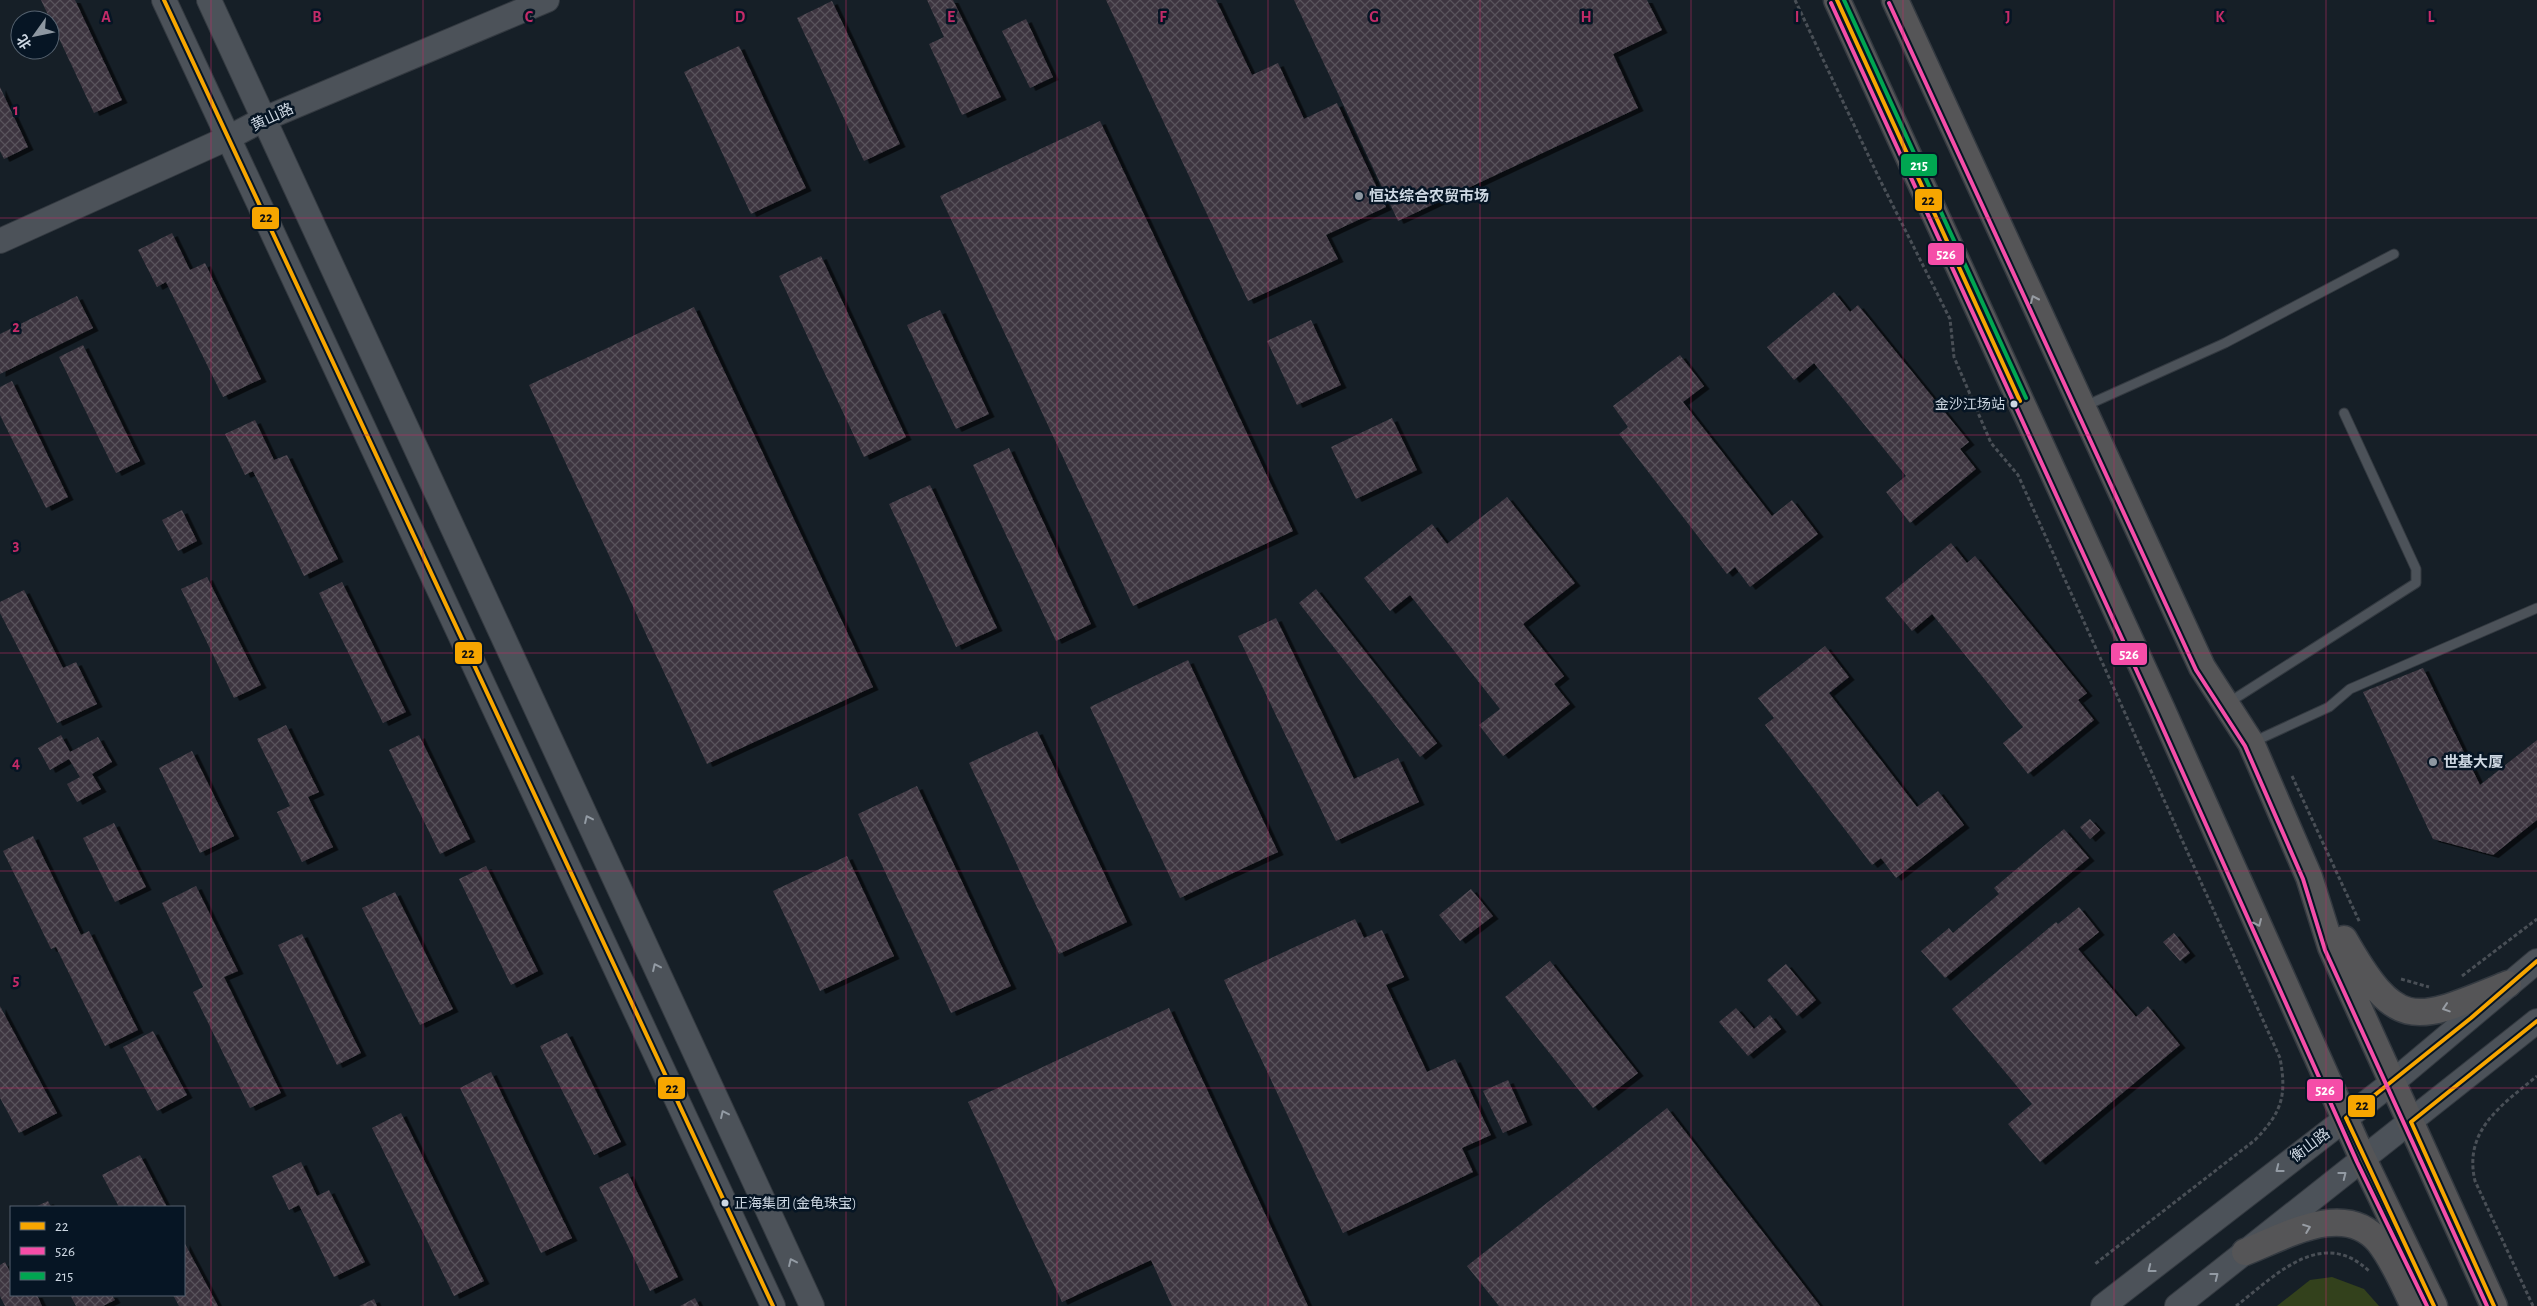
<svg xmlns="http://www.w3.org/2000/svg" width="2537" height="1306" font-family="'Alegreya Sans','Noto Sans SC',sans-serif">
  <style>
    .green { fill: #33411c }
    .building { fill: url(#building-cross-hatch); filter: url(#shadow) }
    .lines { fill: none; stroke-linecap: round; stroke-linejoin: round }
    .lane-casing { stroke: #343a41; stroke-width: 11 }
    .secondary-casing { stroke: #343a41; stroke-width: 26 }
    .primary-casing { stroke: #343a41; stroke-width: 29 }
    .path { stroke: #494f56; stroke-width: 3; stroke-dasharray: 4 2.5; stroke-linecap: butt }
    .lane { stroke: #4c5259; stroke-width: 9 }
    .secondary { stroke: #4c5259; stroke-width: 24 }
    .primary { stroke: #555557; stroke-width: 26 }
    .bus-1-casing { stroke: #061524; stroke-width: 8 }
    .bus-2-casing { stroke: #061524; stroke-width: 8 }
    .bus-3-casing { stroke: #061524; stroke-width: 8 }
    .bus-1 { stroke: #f7a600; stroke-width: 4 }
    .bus-2 { stroke: #f54da8; stroke-width: 4 }
    .bus-3 { stroke: #00a651; stroke-width: 4 }
    .oneway { stroke: #979ca3 }
    .oneway2 { stroke: #939ba4 }
    .grid { fill: none; stroke: #c32b68; stroke-width: 1; stroke-opacity: 0.55 }
    .poi-dot { fill: #8d97a1; stroke: #061524; stroke-width: 2 }
    .bus-dot { fill: #cdd7e2; stroke: #061524; stroke-width: 2 }
    .labels { text-anchor: middle; stroke-width: 5; stroke-linejoin: round; paint-order: stroke }
    .bus-label { font-size: 14px; fill: #cdd7e2; stroke: #061524; text-anchor: end }
    .street-label { font-size: 15px; fill: #cdd7e2; stroke: #061524 }
    .poi-label { font-size: 15px; font-weight: bold; fill: #cdd7e2; stroke: #061524; text-anchor: start }
    .grid-label { font-size: 16px; text-anchor: middle; font-weight: bold; fill: #c32b68; stroke: #061524; stroke-width: 5; stroke-linejoin: round; paint-order: stroke }
    .line-badge { stroke: #061524; stroke-width: 2 }
    .badge-label { font-size: 14px; text-anchor: middle; font-weight: bold; fill: #fff }
    .pale-badge-label { font-size: 14px; text-anchor: middle; font-weight: bold; fill: #111 }
  </style>
  <defs>
    <pattern id="building-cross-hatch" width="8" height="8" patternUnits="userSpaceOnUse" patternTransform="scale(1.25)"><rect width="8" height="8" fill="#3d3640"/><path d="M0 0l8 8M0 8l8-8" fill="none" stroke="#58525b"/></pattern>
    <filter id="shadow"><feDropShadow dx="5.5" dy="3" stdDeviation="0" flood-color="#0009"/></filter>
  </defs>
  <rect width="100%" height="100%" fill="#161f27"/>
  <path class="green" d="M2332 1277 2364 1289 2379 1306H2277L2310 1280Z"/>
  <path class="building" d="M41 0H75L122 100 94 113Z
    M927 0H953L1001 97 962 115 929 44 944 37Z
    M1106 0H1216L1252 75 1278 63 1304 119 1337 103 1386 207 1326 235 1338 259 1248 301Z
    M1294 0H1647L1662 30 1613 54 1638 108 1398 221Z
    M832 1 900 144 864 161 797 18Z
    M1026 19 1053 77 1030 88 1002 31Z
    M739 46 806 188 751 214 684 72Z
    M0 87 28 147 4 159 0 151Z
    M1100 121 1293 531 1133 606 940 196Z
    M172 233 190 270 205 263 261 379 223 397 166 282 157 287 138 250Z
    M821 256 906 437 864 457 779 276Z
    M1834 292 1850 312 1858 305 1969 442 1960 449 1976 469 1910 523 1886 492 1906 476 1814 363 1794 380 1767 347Z
    M77 296 93 328 0 374V334Z
    M694 307 873 687 707 764 529 385Z
    M940 310 989 414 956 429 907 325Z
    M1311 320 1341 385 1297 405 1267 341Z
    M83 345 140 461 116 473 59 357Z
    M1680 355 1704 386 1683 402 1772 516 1792 500 1818 534 1750 587 1735 567 1727 574 1619 434 1628 427 1613 406Z
    M12 381 68 497 46 508 0 415V387Z
    M1392 418 1417 470 1356 499 1331 447Z
    M255 420 274 460 287 455 338 559 304 576 253 471 245 475 225 434Z
    M1009 448 1091 624 1056 641 973 465Z
    M930 485 997 628 956 647 889 504Z
    M1507 497 1575 583 1523 624 1564 676 1554 684 1570 704 1503 756 1479 725 1500 709 1410 595 1390 611 1364 578 1432 524 1447 544Z
    M182 510 197 541 178 551 162 520Z
    M1951 543 1967 563 1975 556 2087 693 2078 700 2094 720 2028 774 2003 743 2023 727 1932 614 1912 631 1885 598Z
    M207 577 261 685 234 698 181 589Z
    M342 582 406 712 383 723 319 593Z
    M1316 589 1437 743 1420 757 1299 603Z
    M24 590 63 668 76 662 97 704 57 723 0 613V602Z
    M1276 618 1354 779 1398 758 1419 802 1336 841 1238 636Z
    M1825 646 1849 677 1829 693 1917 807 1938 791 1964 825 1896 878 1881 858 1872 865 1765 725 1774 718 1758 698Z
    M1188 660 1278 852 1180 898 1090 707Z
    M2423 668 2480 785 2537 740V820L2493 855 2433 839 2363 692Z
    M286 725 319 792 308 797 333 847 302 862 277 812 290 806 257 739Z
    M1037 731 1127 922 1059 954 969 763Z
    M61 735 70 752 98 737 112 762 92 774 101 789 77 802 67 784 80 777 69 759 50 770 38 748Z
    M419 735 470 839 440 854 389 750Z
    M192 751 234 836 200 853 159 768Z
    M917 786 1011 986 951 1013 858 814Z
    M2090 819 2100 830 2090 839 2080 827Z
    M114 823 146 887 115 902 83 838Z
    M2064 829 2089 858 1945 978 1921 951 1949 928 1953 933 1999 894 1994 888Z
    M33 836 81 935 89 931 138 1030 105 1046 56 947 51 949 3 851Z
    M847 856 894 956 820 991 773 891Z
    M486 866 538 971 511 985 459 879Z
    M196 886 238 971 224 977 281 1093 250 1108 193 992 203 987 162 903Z
    M1471 889 1493 916 1460 941 1439 915Z
    M395 892 453 1009 420 1025 362 908Z
    M2079 907 2099 932 2078 949 2136 1017 2148 1006 2180 1045 2040 1162 2008 1124 2032 1104 1952 1009 2056 922 2058 924Z
    M1355 919 1364 938 1382 930 1404 977 1386 985 1427 1072 1455 1059 1491 1135 1462 1148 1473 1172 1343 1233 1224 980Z
    M2174 933 2190 953 2180 961 2163 942Z
    M302 934 361 1053 337 1065 278 945Z
    M1550 961 1638 1073 1593 1108 1505 997Z
    M1786 964 1816 1000 1797 1016 1767 980Z
    M0 1006 57 1113 19 1133 0 1098Z
    M1169 1008 1308 1306H1172L1151 1260 1062 1302 968 1102Z
    M1736 1008 1754 1029 1770 1015 1781 1029 1748 1056 1719 1022Z
    M153 1031 187 1095 157 1111 123 1047Z
    M567 1033 621 1142 594 1155 540 1046Z
    M491 1072 572 1238 541 1253 460 1088Z
    M1508 1080 1527 1122 1503 1133 1483 1091Z
    M1667 1108 1820 1306H1499L1467 1266Z
    M401 1113 484 1281 454 1296 372 1128Z
    M140 1155 167 1207H119L102 1175Z
    M301 1162 317 1196 329 1190 365 1262 334 1277 299 1205 289 1210 272 1176Z
    M628 1173 678 1277 650 1291 599 1187Z
    M48 1201 51 1207H35Z
    M184 1242 218 1306H179L173 1295H184Z
    M5 1262 11 1274V1295H37L42 1306H5L0 1296V1265Z
    M70 1295H112L115 1300 103 1306H76Z
    M695 1298 699 1306H680Z
    M374 1299 377 1306H359Z"/>
  <g class="lines">
    <g class="lane-casing">
      <path id="lane" d="M2085 406 2225 343 2394 254
        M2228 703 2416 583V569L2344 413
        M2253 742 2329 707 2350 689 2537 608"/>
    </g>
    <g class="secondary-casing">
      <path id="secondary" d="M164 0 773 1306
        M209 0 812 1306
        M0 241 228 138 264 119 547 0
        M2103 1306 2393 1082 2537 961
        M2177 1306 2537 1021"/>
    </g>
    <g class="primary-casing">
      <path id="primary" d="M1837 0 2162 710 2363 1159 2434 1306
        M1895 0 2202 667 2251 743 2309 877 2331 947 2494 1306
        M2344 939C2398 1034 2414 1022 2508 984
        M2245 1252C2284 1237 2345 1200 2379 1242 2394 1261 2403 1284 2414 1306"/>
    </g>
    <path class="path" d="M1795 0 1879 178 1950 319 1954 357 1991 443 2018 475 2280 1058C2287 1096 2282 1112 2255 1140L2095 1264
      M2292 776 2360 923
      M2462 976 2537 919
      M2401 979 2429 987
      M2236 1306C2275 1276 2322 1225 2370 1272
      M2533 1306 2475 1181C2463 1130 2502 1105 2537 1076"/>
    <use href="#lane" class="lane"/>
    <use href="#secondary" class="secondary"/>
    <use href="#primary" class="primary"/>
    <g class="bus-1-casing">
      <path id="bus-1" d="M164 0 773 1306
        M1837 0 2020 401
        M2434 1306 2346 1118 2471 1018 2537 961
        M2494 1306 2411 1122 2537 1021"/>
    </g>
    <g class="bus-2-casing">
      <path id="bus-2" d="M1831 3 2156 713 2357 1162 2427 1306
        M1889 3 2196 670 2245 746 2303 879 2325 950 2487 1306"/>
    </g>
    <g class="bus-3-casing">
      <path id="bus-3" d="M1844 0 2026 398"/>
    </g>
    <use href="#bus-1" class="bus-1"/>
    <use href="#bus-2" class="bus-2"/>
    <use href="#bus-3" class="bus-3"/>
  </g>
  <defs><path id="oneway-chevron" d="M-2-3.5L2.5 0L-2 3.5" fill="none" stroke-width="1.6" stroke-linecap="round" stroke-linejoin="round" transform="scale(1.25)"/></defs>
  <g class="oneway">
    <use href="#oneway-chevron" transform="translate(2034 299) rotate(-114)"/>
    <use href="#oneway-chevron" transform="translate(2258 923) rotate(66)"/>
    <use href="#oneway-chevron" transform="translate(2446 1008) rotate(162)"/>
    <use href="#oneway-chevron" transform="translate(2307 1228) rotate(-21)"/>
  </g>
  <g class="oneway2">
    <use href="#oneway-chevron" transform="translate(588 819) rotate(-115)"/>
    <use href="#oneway-chevron" transform="translate(656 967) rotate(-115)"/>
    <use href="#oneway-chevron" transform="translate(724 1114) rotate(-115)"/>
    <use href="#oneway-chevron" transform="translate(2279 1169) rotate(142)"/>
    <use href="#oneway-chevron" transform="translate(2343 1175) rotate(-38)"/>
    <use href="#oneway-chevron" transform="translate(792 1262) rotate(-115)"/>
    <use href="#oneway-chevron" transform="translate(2151 1269) rotate(142)"/>
    <use href="#oneway-chevron" transform="translate(2215 1276) rotate(-38)"/>
  </g>
  <path class="grid" d="M211 0V1306M423 0V1306M634 0V1306M846 0V1306M1057 0V1306M1268 0V1306M1480 0V1306M1691 0V1306M1903 0V1306M2114 0V1306M2326 0V1306M0 218H2537M0 435H2537M0 653H2537M0 871H2537M0 1088H2537"/>
  <g class="poi-dot">
    <circle cx="1359" cy="196" r="5"/>
    <circle cx="2433" cy="762" r="5"/>
  </g>
  <g class="bus-dot">
    <circle cx="2014" cy="404" r="4.5"/>
    <circle cx="725" cy="1203" r="4.5"/>
  </g>
  <g class="labels">
    <g class="bus-label">
      <text x="2005" y="409">金沙江场站</text>
      <text x="734" y="1208" text-anchor="start">正海集团 (金龟珠宝)</text>
    </g>
    <g class="street-label">
      <text transform="translate(272 117) rotate(-25)" y="5">黄山路</text>
      <text transform="translate(2310 1145) rotate(-37)" y="5">衡山路</text>
    </g>
    <g class="poi-label">
      <text x="1369" y="201">恒达综合农贸市场</text>
      <text x="2443" y="767">世基大厦</text>
    </g>
  </g>
  <g class="grid-label">
    <text x="106" y="22">A</text>
    <text x="317" y="22">B</text>
    <text x="529" y="22">C</text>
    <text x="740" y="22">D</text>
    <text x="951" y="22">E</text>
    <text x="1163" y="22">F</text>
    <text x="1374" y="22">G</text>
    <text x="1586" y="22">H</text>
    <text x="1797" y="22">I</text>
    <text x="2008" y="22">J</text>
    <text x="2220" y="22">K</text>
    <text x="2431" y="22">L</text>
    <text x="16" y="115">1</text>
    <text x="16" y="332">2</text>
    <text x="16" y="550">3</text>
    <text x="16" y="768">4</text>
    <text x="16" y="985">5</text>
  </g>
  <g class="line-badge">
    <rect x="1900" y="153" width="38" height="24" rx="5" fill="#00a651"/>
    <rect x="1914" y="188" width="29" height="24" rx="5" fill="#f7a600"/>
    <rect x="251" y="206" width="29" height="24" rx="5" fill="#f7a600"/>
    <rect x="1927" y="242" width="38" height="24" rx="5" fill="#f54da8"/>
    <rect x="454" y="641" width="29" height="24" rx="5" fill="#f7a600"/>
    <rect x="2110" y="642" width="38" height="24" rx="5" fill="#f54da8"/>
    <rect x="657" y="1076" width="29" height="24" rx="5" fill="#f7a600"/>
    <rect x="2306" y="1078" width="38" height="24" rx="5" fill="#f54da8"/>
    <rect x="2347" y="1094" width="29" height="24" rx="5" fill="#f7a600"/>
  </g>
  <g class="badge-label">
    <text x="1919" y="170">215</text>
    <text x="1946" y="259">526</text>
    <text x="2129" y="659">526</text>
    <text x="2325" y="1095">526</text>
  </g>
  <g class="pale-badge-label">
    <text x="1928" y="205">22</text>
    <text x="266" y="222">22</text>
    <text x="468" y="658">22</text>
    <text x="672" y="1093">22</text>
    <text x="2362" y="1110">22</text>
  </g>
  <rect x="10" y="1206" width="175" height="90" fill="#061524" stroke="#566370"/>
  <rect x="20" y="1222" width="25" height="8" fill="#f7a600" stroke="#566370"/>
  <text x="55" y="1231" font-size="15" fill="#cdd7e2">22</text>
  <rect x="20" y="1247" width="25" height="8" fill="#f54da8" stroke="#566370"/>
  <text x="55" y="1256" font-size="15" fill="#cdd7e2">526</text>
  <rect x="20" y="1272" width="25" height="8" fill="#00a651" stroke="#566370"/>
  <text x="55" y="1281" font-size="15" fill="#cdd7e2">215</text>
  <g transform="translate(35 35) rotate(237)"><circle r="24" fill="#061524" stroke="#566370"/>
  <path d="M0-4L9 19L0 12L-9 19Z" fill="#8d97a1"/>
  <text y="-8" font-size="14" font-weight="bold" text-anchor="middle" fill="#cdd7e2">北</text>
  </g>
</svg>
